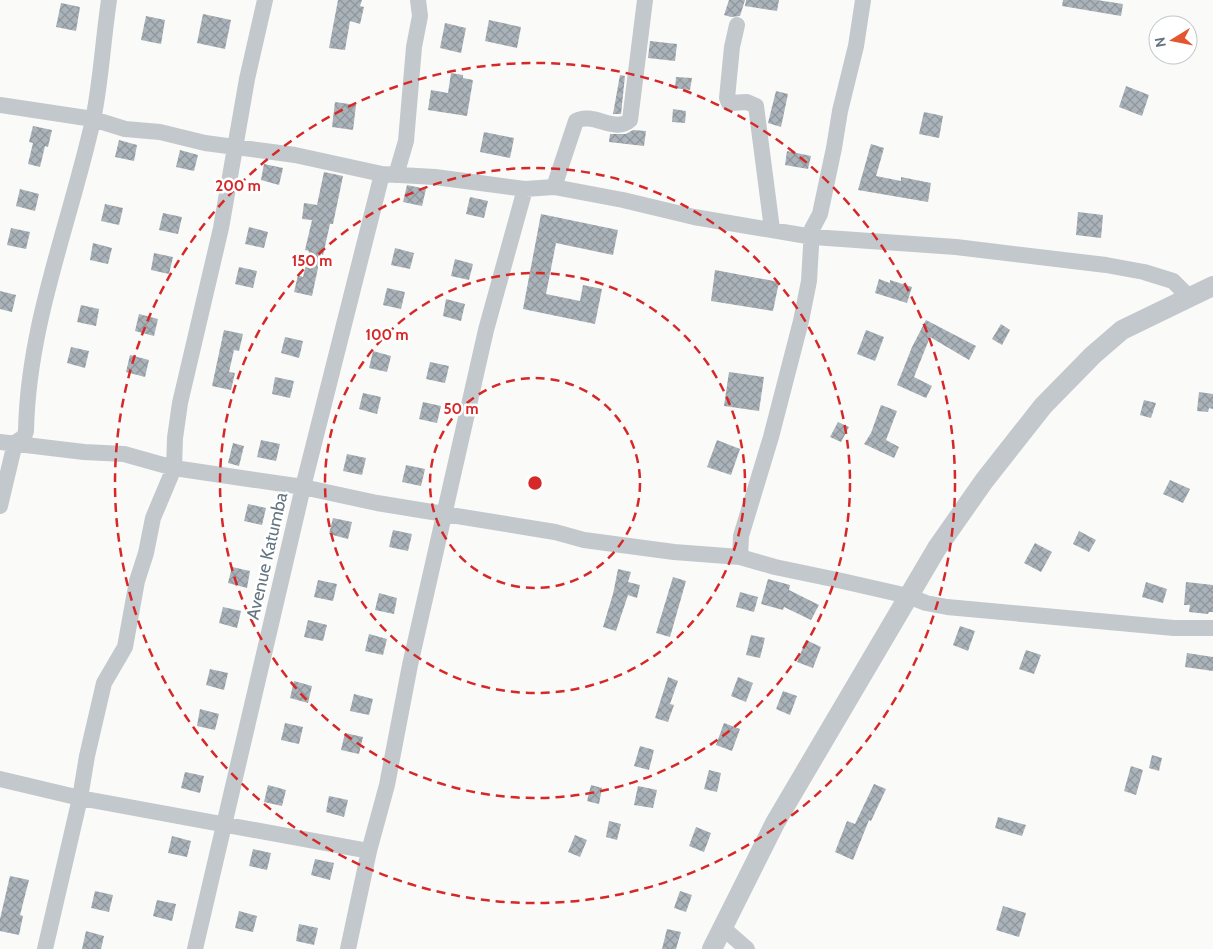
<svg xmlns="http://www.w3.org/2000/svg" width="1213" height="949" font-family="Cabin,sans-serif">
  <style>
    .building { fill: url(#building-cross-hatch) }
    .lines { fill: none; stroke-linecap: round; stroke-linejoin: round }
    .minor { stroke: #c3c8cc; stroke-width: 16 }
    .tertiary { stroke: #c3c8cc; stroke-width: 20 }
    .ring { fill: none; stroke: #d62828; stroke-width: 2.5; stroke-dasharray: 9 6 }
    .labels { text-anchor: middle; stroke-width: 5; stroke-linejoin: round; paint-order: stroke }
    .street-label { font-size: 18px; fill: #657683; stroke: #fff }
    .centre { fill: #d62828; stroke: #fff; stroke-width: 2.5 }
    .ring-label { font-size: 15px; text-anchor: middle; font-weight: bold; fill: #d62828; stroke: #fff; stroke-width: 5; stroke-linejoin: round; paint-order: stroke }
  </style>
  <defs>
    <pattern id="building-cross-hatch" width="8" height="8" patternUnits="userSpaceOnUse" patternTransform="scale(1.25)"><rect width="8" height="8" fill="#aab3b9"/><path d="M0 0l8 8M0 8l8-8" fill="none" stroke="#8e969c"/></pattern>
  </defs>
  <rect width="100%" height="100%" fill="#fafaf8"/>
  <path class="building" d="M338 0H362L360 6 364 7 360 24 350 21 345 50 329 48Z
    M729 0H745L740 16 731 17 724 15Z
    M746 0H779L777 11 745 6Z
    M1063 0H1097L1123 4 1121 16 1062 6Z
    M61 3 80 7 76 31 56 27Z
    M203 14 231 20 225 49 197 43Z
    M146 16 165 20 161 44 141 40Z
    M489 20 521 27 517 48 485 41Z
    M445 23 466 28 461 53 440 48Z
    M650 41 677 44 675 61 648 58Z
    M451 73 463 75V78L473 80 467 116 428 110 431 90 448 93Z
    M620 75 625 76 621 114H613Z
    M676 77 692 78 690 90 675 88Z
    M1126 86 1149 95 1142 116 1119 107Z
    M776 91 788 94 781 127 768 123Z
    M335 102 356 105 353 130 332 127Z
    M673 109 686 111 685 123 672 122Z
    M924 112 943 116 939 138 919 134Z
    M33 126 52 130 48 147 45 146 40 167 28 164 33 143 29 142Z
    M633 130 646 131 644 146 609 142 610 134H626Z
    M484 132 514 138 510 158 480 152Z
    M119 140 137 145 134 161 115 157Z
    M871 144 884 148 876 176 901 181V177L931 183 928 202 858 190Z
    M180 150 198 155 194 171 176 167Z
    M787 151 811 156 808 169 785 165Z
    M264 164 283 168 279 185 261 180Z
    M324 172 343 176 333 224H330L323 255 321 254 312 296 294 292 298 275 303 277 309 251 305 250 312 220 302 219 304 203 317 205Z
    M407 185 426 189 422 206 403 202Z
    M20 189 39 194 35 211 16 206Z
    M470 197 488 201 484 218 466 214Z
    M105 204 123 208 119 225 101 221Z
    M1078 212 1103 215 1101 238 1076 235Z
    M163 213 182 217 178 234 159 230Z
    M541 214 618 230 613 255 556 243 546 294 580 301 583 285 602 289 595 324 523 309Z
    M249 227 268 232 264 248 245 244Z
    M11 228 30 232 26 249 7 245Z
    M93 243 112 248 108 264 90 260Z
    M395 248 414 253 410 269 391 265Z
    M154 253 173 257 169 274 151 270Z
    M455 259 473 264 469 280 451 276Z
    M239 267 257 271 253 288 235 284Z
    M715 270 779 282 773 311 711 301Z
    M879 279 890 283V280L912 287 907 303 875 293Z
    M387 288 405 292 401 309 383 305Z
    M0 291 16 295 12 312 0 309Z
    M446 299 465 304 461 321 443 316Z
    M81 305 99 309 96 326 77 322Z
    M139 314 158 319 154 336 135 331Z
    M926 320 976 346 969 360 930 337 914 377 932 386 926 398 897 385 912 347Z
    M1001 324 1010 330 1002 345 992 339Z
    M224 330 243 334 239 351 234 350 229 372 235 373 231 390 212 386Z
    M866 330 884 337 875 361 857 354Z
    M285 337 303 341 299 358 281 353Z
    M71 347 89 351 85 368 67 363Z
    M373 351 391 356 387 372 369 368Z
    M130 355 149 360 145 377 126 372Z
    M430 362 449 366 445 383 426 379Z
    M729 372 764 377 759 411 724 406Z
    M275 377 294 381 290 398 272 394Z
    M1199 392 1213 394V409L1209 408 1208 412 1197 411Z
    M363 393 381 397 377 414 359 409Z
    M1144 400 1156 403 1151 418 1140 415Z
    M423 402 441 406 437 423 419 419Z
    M881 405 897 411 886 440 899 447 894 458 864 444 871 433Z
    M838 422 849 427 841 442 830 437Z
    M261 440 280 444 276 461 257 457Z
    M717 440 740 449 731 475 707 467Z
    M233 443 244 446 239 466 228 463Z
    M347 454 366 458 362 475 343 471Z
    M406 465 425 469 421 486 402 482Z
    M1170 480 1190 489 1183 503 1163 494Z
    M248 504 266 508 262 525 244 521Z
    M333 518 352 522 348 539 329 534Z
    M393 530 412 534 408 551 389 547Z
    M1079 531 1096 540 1089 552 1073 544Z
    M1035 543 1052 552 1041 572 1024 563Z
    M232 567 250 571 247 588 228 583Z
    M618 569 631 572 628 582 640 585 637 598 628 595 616 631 603 627 613 594Z
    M673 577 686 581 670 637 656 633Z
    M768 579 790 585 789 590 819 605 811 620 784 607 783 610 761 604Z
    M318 580 337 584 333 601 314 597Z
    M1146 582 1167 589 1163 603 1142 597Z
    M1186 582 1213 585V612H1209L1208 614 1189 612 1190 605H1184Z
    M740 592 758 597 754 612 736 607Z
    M379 593 397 598 394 614 375 610Z
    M223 607 241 611 237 628 219 623Z
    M308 620 327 625 323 641 304 637Z
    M960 626 975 631 968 651 953 645Z
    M369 634 387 639 383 655 365 651Z
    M751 635 765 638 760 658 746 655Z
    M806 640 821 647 813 668 797 662Z
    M1026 650 1041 655 1034 674 1019 669Z
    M1187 653 1213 657V671L1185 667Z
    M210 669 228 673 224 690 206 685Z
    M668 677 678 681 670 704 674 705 668 722 655 718Z
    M738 677 753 683 746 702 731 696Z
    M294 681 312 686 308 703 290 698Z
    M783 691 797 696 790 715 776 709Z
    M354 694 373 699 369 715 350 711Z
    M200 709 219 714 215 730 197 726Z
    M285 723 303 727 299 744 281 740Z
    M724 723 740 729 732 751 716 745Z
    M345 733 363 737 359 754 341 750Z
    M640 746 654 750 649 770 634 766Z
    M1152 755 1162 758 1159 771 1149 768Z
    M1131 766 1143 770 1136 795 1124 791Z
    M709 770 721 773 717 792 704 789Z
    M185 772 204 776 200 793 181 788Z
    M874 784 886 789 871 821 869 820 853 860 835 852 847 821 855 824Z
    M268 785 286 790 282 806 264 802Z
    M591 785 602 788 599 804 587 801Z
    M638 786 657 790 653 808 634 805Z
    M329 796 348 800 344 817 326 812Z
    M998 817 1026 825 1022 836 995 828Z
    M609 821 621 824 617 840 606 837Z
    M696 827 711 833 704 852 689 846Z
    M575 835 587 840 580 857 568 852Z
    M172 836 191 841 187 857 168 853Z
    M253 849 271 853 267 870 249 866Z
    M315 859 334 863 330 880 311 875Z
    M10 876 29 880 20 915 23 916 19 935 0 931V919Z
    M95 891 113 895 109 912 91 908Z
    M680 891 692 895 686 912 674 908Z
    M157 900 176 904 172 921 153 916Z
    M1003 906 1026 913 1019 937 996 930Z
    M239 911 257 916 253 932 235 928Z
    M299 924 318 928 314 945 296 941Z
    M667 929 681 932 676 949H662Z
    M86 931 104 936 101 949H82Z"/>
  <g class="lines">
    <path class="minor" d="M737 25 732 47 727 98 729 103 747 102 756 106 772 229
      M0 105 93 119 125 129 160 132 205 143 295 155 382 174 435 177 525 189 554 187 623 200 694 217 813 237 956 247 1106 265 1144 272 1173 281 1188 296
      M396 175 406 141 414 47 420 16 418 0
      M554 187 576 121C593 111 615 134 630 120L645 0
      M0 442 84 452 124 454 174 468 303 487 377 503 555 532 584 540 674 552 740 557 775 567 842 581 908 596 926 603 947 607 1174 628H1213
      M0 506 15 443 24 437 26 431C28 324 70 223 93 120 101 81 103 40 109 0
      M740 557 741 536 771 437 801 321 809 281 812 229 820 214 834 148 840 111 856 46 863 0
      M0 779 80 798 369 851
      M723 928 747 949
      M45 949 80 798 87 756 104 683 125 647 137 581 146 553 153 518 174 468 175 438 180 403 221 228 247 79 265 0
      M195 949 303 487 382 174
      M348 949 369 851 387 785 410 665 486 330 525 189"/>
    <path class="tertiary" d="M712 949 775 823 937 548 984 481 1043 406 1093 355 1122 330 1213 286"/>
  </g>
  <g class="ring">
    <circle cx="535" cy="483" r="105"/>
    <circle cx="535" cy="483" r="210"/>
    <circle cx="535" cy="483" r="315"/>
    <circle cx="535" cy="483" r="420"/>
  </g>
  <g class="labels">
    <g class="street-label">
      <text transform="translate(267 556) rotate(-77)" y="6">Avenue Katumba</text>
    </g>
  </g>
  <circle cx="535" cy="483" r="8" class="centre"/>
  <g class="ring-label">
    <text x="238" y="191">200 m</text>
    <text x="312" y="266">150 m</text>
    <text x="387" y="340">100 m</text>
    <text x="461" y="414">50 m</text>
  </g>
  <g transform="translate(1173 40) rotate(260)"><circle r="24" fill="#ffffff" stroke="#c1c8cd"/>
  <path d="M0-4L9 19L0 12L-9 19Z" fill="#e4572e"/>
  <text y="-8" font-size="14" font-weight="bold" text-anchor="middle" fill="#657683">N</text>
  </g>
</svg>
